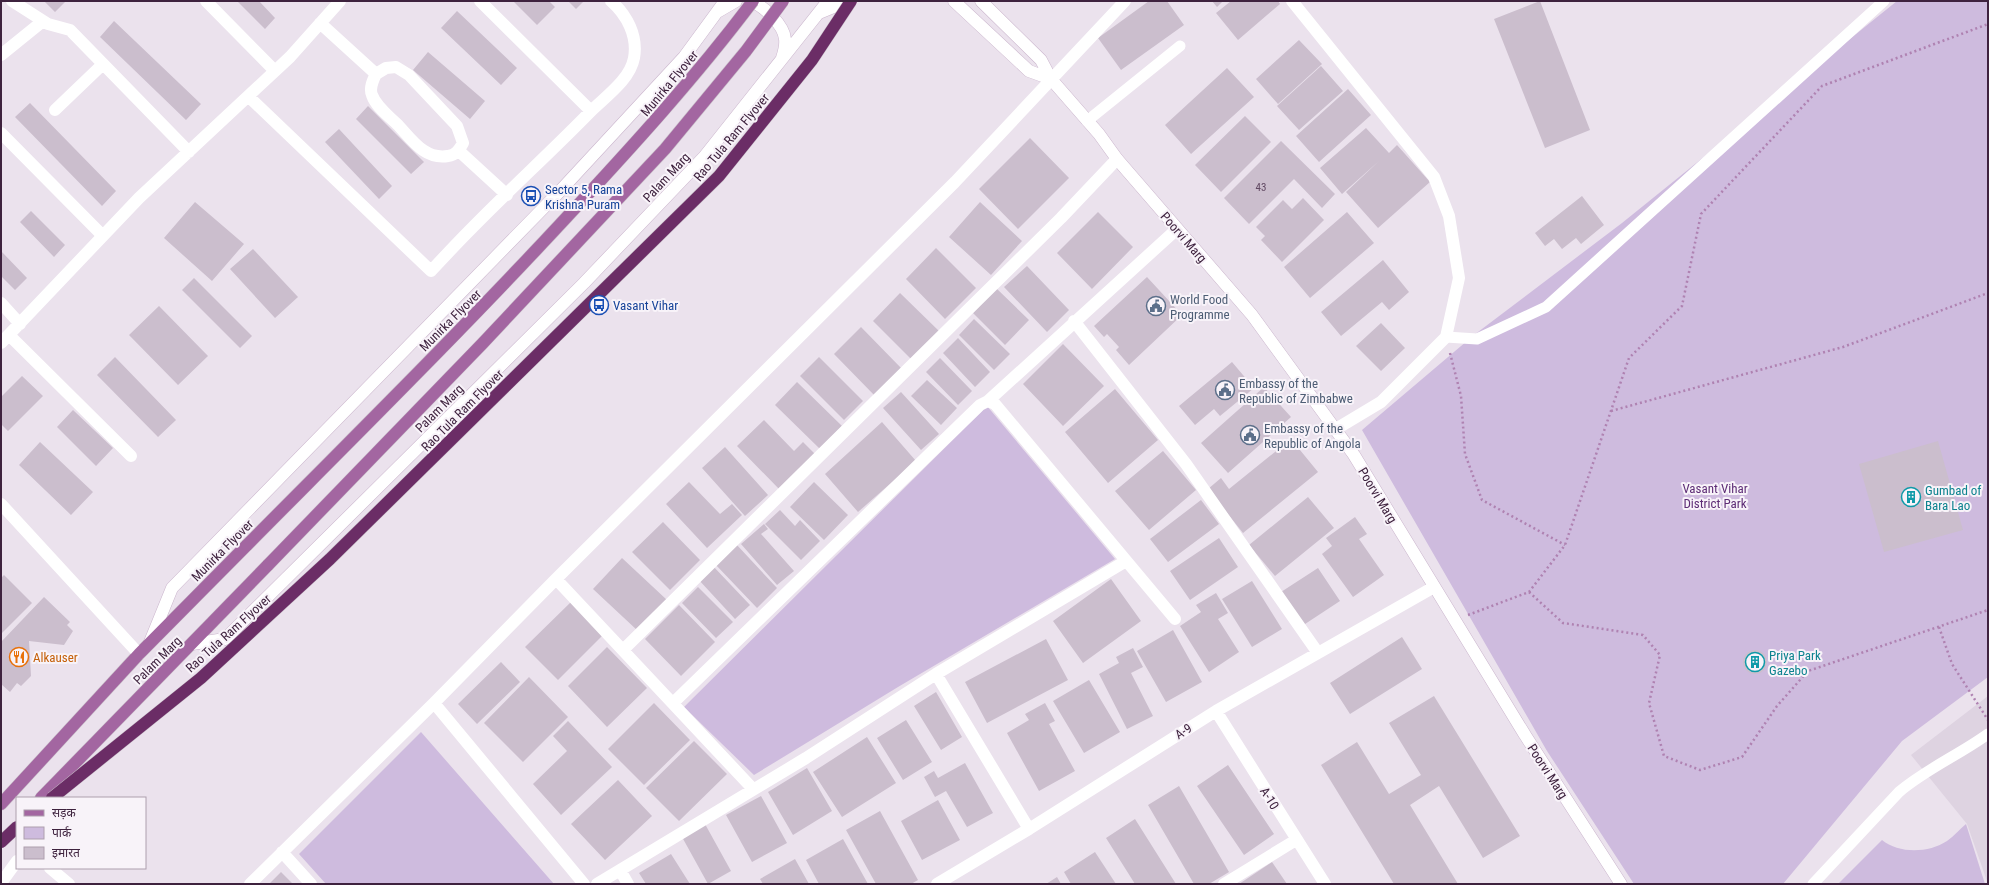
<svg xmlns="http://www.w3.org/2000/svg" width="1989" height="885" font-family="'Roboto Condensed','Noto Sans Devanagari',sans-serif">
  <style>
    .built { fill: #ded3e1 }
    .green { fill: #cebbde }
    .building { fill: #cbbecd }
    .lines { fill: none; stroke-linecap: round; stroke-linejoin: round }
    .secondary-casing { stroke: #cbb6cd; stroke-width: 13 }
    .primary-casing { stroke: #c9c1c9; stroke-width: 13 }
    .path { stroke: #af82b1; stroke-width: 2.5; stroke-dasharray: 2 3; stroke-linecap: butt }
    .lane { stroke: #fff; stroke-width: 11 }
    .street { stroke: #fff; stroke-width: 12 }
    .secondary { stroke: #fff; stroke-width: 12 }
    .primary { stroke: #a366a1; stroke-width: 12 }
    .primary-bridge-casing { stroke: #c9c1c9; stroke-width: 13; stroke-linecap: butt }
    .highway-bridge-casing { stroke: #c9c1c9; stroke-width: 13; stroke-linecap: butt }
    .primary-bridge { stroke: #a366a1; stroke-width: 12 }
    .highway-bridge { stroke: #6b2d66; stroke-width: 12 }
    .labels { text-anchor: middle; stroke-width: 4; stroke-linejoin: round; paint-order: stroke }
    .number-label { font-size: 11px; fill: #614962 }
    .street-label { font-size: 13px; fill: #3e223e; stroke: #f8f3f9 }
    .transit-label { font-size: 13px; fill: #164399; stroke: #f8f3f9; text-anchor: start }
    .service-label { font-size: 13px; fill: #4e5e75; stroke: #f8f3f9; text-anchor: start }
    .park-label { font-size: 13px; fill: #5d2c75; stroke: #f8f3f9 }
    .culture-label { font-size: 13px; fill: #0d838f; stroke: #f8f3f9; text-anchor: start }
    .food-label { font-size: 13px; fill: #c56008; stroke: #f8f3f9; text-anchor: start }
  </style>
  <rect width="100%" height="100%" fill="#ebe2ed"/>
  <path class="built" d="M1988 696V884L1967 824 1911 755Z"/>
  <path class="green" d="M1897 1H1988V677L1902 741 1783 884H1634L1547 751 1362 430 1474 335 1622 223Z
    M987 406 1115 559 898 687 754 775 684 707Z
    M421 732 554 884H326L299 854Z
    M1966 824 1985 884H1838L1882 840C1899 854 1929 853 1947 841 1954 836 1960 829 1966 824Z"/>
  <path class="building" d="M44 1H66L55 12Z
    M237 1H259L275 18 265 29Z
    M513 1H549L555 7 537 25Z
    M568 1H584L576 9Z
    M1149 1H1167L1184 25 1121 70 1098 38Z
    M1212 1H1223L1217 7Z
    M1231 1H1278L1280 4 1238 40 1216 13Z
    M1540 1 1590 130 1545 148 1494 19Z
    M457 11 517 68 501 85 441 28Z
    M114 21 201 104 186 120 100 37Z
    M1299 40 1322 64 1278 104 1256 79Z
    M428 52 485 101 470 119 413 70Z
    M1321 66 1343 91 1299 130 1277 106Z
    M1227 68 1254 97 1191 154 1165 125Z
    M1348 89 1371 115 1319 162 1296 136Z
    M30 103 116 191 102 206 15 117Z
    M368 106 424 162 411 174 356 119Z
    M1245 116 1271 142 1221 192 1195 165Z
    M1366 128 1389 153 1397 145 1430 182 1378 228 1346 192 1379 161 1342 194 1320 168Z
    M339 129 392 186 379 199 325 142Z
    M1030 138 1069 178 1018 229 979 189Z
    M1281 141 1335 194 1322 208 1294 179 1249 224 1224 198Z
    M1582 196 1604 225 1581 244 1576 238 1562 249 1554 239 1545 246 1535 233Z
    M1303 198 1324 220 1282 262 1261 240 1265 236 1256 227 1283 200 1292 209Z
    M195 202 244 244 212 281 164 238Z
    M980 202 1022 241 991 275 949 237Z
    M31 211 65 245 54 257 20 222Z
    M1098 212 1133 247 1092 289 1057 253Z
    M1347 212 1374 243 1310 298 1284 267Z
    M936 248 976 288 945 319 906 279Z
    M253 249 298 297 275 318 230 269Z
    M1 251 27 278 15 290 1 276Z
    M1383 260 1409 292 1389 310 1382 302 1341 336 1321 312Z
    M1027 266 1069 310 1047 332 1004 287Z
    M1147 277 1182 315 1129 365 1116 350 1119 347 1107 334 1104 337 1094 326Z
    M194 278 252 336 240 348 182 290Z
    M996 288 1029 320 1005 345 973 313Z
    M900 293 940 332 912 360 873 321Z
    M159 306 208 356 178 385 129 335Z
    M974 319 1010 354 994 370 959 335Z
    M1381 323 1405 348 1381 371 1356 346Z
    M861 327 902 369 875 396 834 354Z
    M958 338 990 372 975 387 943 353Z
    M1063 344 1104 386 1063 426 1023 384Z
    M115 357 176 420 158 437 97 375Z
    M819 357 863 401 844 420 800 376Z
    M940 358 972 391 958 405 926 372Z
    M1232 362 1254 388 1220 416 1214 409 1195 425 1179 406Z
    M22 376 43 396 8 431 1 424V397Z
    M927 380 957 408 941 425 911 396Z
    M797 382 842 426 820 449 775 405Z
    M1264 387 1291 417 1228 473 1201 443Z
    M1115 389 1158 440 1108 483 1065 432Z
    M901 392 939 434 921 450 883 408Z
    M73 410 113 448 96 466 57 427Z
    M764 420 794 451 803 442 815 454 779 489 737 446Z
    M882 422 916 461 858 512 825 474Z
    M1291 439 1318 472 1243 533 1208 489 1221 478 1229 489Z
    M1938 441 1963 530 1884 552 1859 464Z
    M40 442 93 492 71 515 19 465Z
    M725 447 768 495 745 516 702 468Z
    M1163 451 1196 490 1149 530 1115 491Z
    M689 482 720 514 732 504 742 515 707 548 666 504Z
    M814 482 848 515 824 540 790 507Z
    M1308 497 1334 528 1275 576 1249 545Z
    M1201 500 1219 524 1168 562 1150 539Z
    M780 510 795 526 800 520 820 541 801 560 765 524Z
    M1355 517 1367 534 1359 539 1384 575 1353 597 1322 554 1332 546 1326 538Z
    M663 522 700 560 670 590 632 552Z
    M764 524 768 529 761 534 794 571 777 585 741 544Z
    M1219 538 1238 567 1190 600 1170 571Z
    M736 544 777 588 757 608 715 564Z
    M622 558 667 600 638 631 593 589Z
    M712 565 750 605 735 619 698 579Z
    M1318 568 1340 601 1302 626 1281 592Z
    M4 575 32 603 1 634V578Z
    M1111 579 1141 621 1083 663 1053 621Z
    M1252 581 1282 629 1252 647 1222 599Z
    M698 587 733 622 716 638 682 603Z
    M1216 593 1228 613 1218 619 1239 652 1209 672 1180 626 1201 612 1196 605Z
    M44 597 70 622 67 625 73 631 64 645 29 641 31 676 21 686 17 683 10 692 1 684V642Z
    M572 601 604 634 558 680 525 647Z
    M679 605 715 642 681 676 645 639Z
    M1173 630 1202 682 1166 702 1137 651Z
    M1402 637 1422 669 1350 714 1330 683Z
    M1046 639 1068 680 987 723 965 682Z
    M607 647 647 688 607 727 568 686Z
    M1133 648 1143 667 1131 673 1153 716 1127 729 1099 674 1119 663 1116 657Z
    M1743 662a12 12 0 1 1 24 0a12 12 0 1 1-24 0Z
    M501 662 520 682 477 724 458 704Z
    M529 677 568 717 523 762 484 723Z
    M1089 680 1120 732 1084 753 1053 701Z
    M936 692 962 737 941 750 914 706Z
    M1434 696 1520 836 1483 858 1439 786 1410 805 1458 884H1394L1321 765 1357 742 1389 794 1421 775 1389 723Z
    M654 703 690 740 644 785 608 749Z
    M1045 703 1055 721 1049 724 1075 771 1039 791 1007 733 1029 720 1025 714Z
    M906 720 932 762 903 780 877 738Z
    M568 721 612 767 561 815 533 784 567 751 553 736Z
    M867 737 896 783 842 817 813 772Z
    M694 741 727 774 679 821 646 788Z
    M965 763 993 813 967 827 946 791 935 797 924 777 934 771 938 778Z
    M1228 765 1274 834 1244 855 1197 786Z
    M807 768 832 811 793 835 768 792Z
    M618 780 652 816 605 860 571 824Z
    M1179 786 1229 872 1209 884H1194L1148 805Z
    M761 796 787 843 752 862 726 815Z
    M938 800 960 840 922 860 901 821Z
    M880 811 918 880 911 884H876L846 830Z
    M1135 819 1176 884H1135L1106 838Z
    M705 824 731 871 708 884 682 837Z
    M843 839 868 884H819L806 860Z
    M1095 852 1116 884H1071L1064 872Z
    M671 854 690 884H646L639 873Z
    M795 859 809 884H763L760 879Z
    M1272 862 1287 884H1239Z
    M281 872 293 884H269Z
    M1057 877 1061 884H1046Z"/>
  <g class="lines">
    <g class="secondary-casing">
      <path id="secondary" d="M750 1C763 5 784 25 785 39 786 46 784 52 782 58
        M954 1 1029 71 1051 79
        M981 1 1041 60 1051 79 1099 134 1117 159 1252 315 1354 455 1525 735 1621 884
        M719 11 736 1
        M819 13 848 1
        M150 642 172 588 560 191 684 57 725 1
        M192 644 225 639 584 283 704 157 828 1"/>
    </g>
    <g class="primary-casing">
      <path id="primary" d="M41 798 268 565
        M1 804 139 654 247 545"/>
    </g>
    <path class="path" d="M1450 353 1461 396 1465 454 1482 500 1565 545
      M1611 411 1843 347 1988 293
      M1529 592 1563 623 1643 635 1660 655 1649 703 1664 756 1700 770 1742 757 1777 706 1808 671 1988 610
      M1468 615 1529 592 1565 545 1629 358 1682 306 1701 214 1822 86 1988 24
      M1939 627 1952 664 1988 720"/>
    <path class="lane" d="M1087 121 1180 46
      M1446 337 1477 339 1546 307 1884 1
      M1813 884 1899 792C1926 769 1959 755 1988 734"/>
    <path class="street" d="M12 1 48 24 70 30 189 152
      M206 1 275 71
      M480 1 591 111
      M1292 1 1434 177 1449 216 1459 278 1446 337 1381 402 1336 429
      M320 23 376 74 386 68 396 67 409 75 457 126 463 143C459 150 456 155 448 156 425 160 412 140 398 125 389 116 376 107 372 95 369 88 373 80 376 74
      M1 55 43 21
      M249 97 431 271C444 257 457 243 471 229 510 189 551 152 590 112 605 97 630 80 634 58 638 36 627 15 611 1
      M55 110 103 64
      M1 133 103 236
      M459 151 507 195
      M1 303 20 324
      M1074 321 1186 464 1318 653
      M9 335 131 456
      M1 343 139 198 290 57 340 1
      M988 401 1177 229
      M1 504 139 654
      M556 579 753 789
      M623 650 1061 218 1117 159
      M936 674 1029 829
      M434 703 584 884
      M673 703 980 405 988 401 995 404 1175 619
      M1216 711 1325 884
      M282 852 311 884
      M50 868 69 884
      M620 870 628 884
      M1 883 17 861
      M250 884 434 703 556 579 955 182 1125 1
      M597 884 806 758 936 674 1126 561
      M937 884 1029 829 1216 711 1434 587
      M1224 884 1296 840"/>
    <use href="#secondary" class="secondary"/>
    <use href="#primary" class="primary"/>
    <g class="primary-bridge-casing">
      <path id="primary-bridge" d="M247 545C354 437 462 330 565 219 631 148 695 78 753 1
        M268 565 482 344 665 149 746 51 783 1"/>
    </g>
    <g class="highway-bridge-casing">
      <path id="highway-bridge" d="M52 798 201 678 330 559 719 176 812 60 851 1
        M1 842 17 827"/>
    </g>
    <use href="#primary-bridge" class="primary-bridge"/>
    <use href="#highway-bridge" class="highway-bridge"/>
  </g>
  <defs>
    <g id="bus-ring" transform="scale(1)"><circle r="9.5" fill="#f8f3f9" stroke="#1a4fb4" stroke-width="1.5"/><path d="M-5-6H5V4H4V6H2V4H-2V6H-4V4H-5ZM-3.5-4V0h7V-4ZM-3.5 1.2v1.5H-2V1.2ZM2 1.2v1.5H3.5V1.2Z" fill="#1a4fb4"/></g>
    <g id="civic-ring" transform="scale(1)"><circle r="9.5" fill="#f8f3f9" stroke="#5c6f8a" stroke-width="1.5"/><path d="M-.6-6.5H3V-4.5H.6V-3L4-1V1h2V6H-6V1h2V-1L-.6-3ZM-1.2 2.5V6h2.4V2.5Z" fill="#5c6f8a"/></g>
    <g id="building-ring" transform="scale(1)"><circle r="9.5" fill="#f8f3f9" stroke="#0f9aa8" stroke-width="1.5"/><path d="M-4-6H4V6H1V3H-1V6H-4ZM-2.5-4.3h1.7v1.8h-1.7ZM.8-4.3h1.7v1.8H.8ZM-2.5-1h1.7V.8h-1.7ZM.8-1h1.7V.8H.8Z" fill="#0f9aa8"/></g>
    <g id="restaurant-ring" transform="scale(1)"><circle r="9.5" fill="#f8f3f9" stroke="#e8710a" stroke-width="1.5"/><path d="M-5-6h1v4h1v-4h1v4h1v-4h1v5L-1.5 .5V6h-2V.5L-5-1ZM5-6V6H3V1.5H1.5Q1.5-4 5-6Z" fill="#e8710a"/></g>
  </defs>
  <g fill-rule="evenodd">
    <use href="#bus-ring" x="531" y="196"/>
    <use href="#bus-ring" x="599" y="305"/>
    <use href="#civic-ring" x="1156" y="306"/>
    <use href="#civic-ring" x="1225" y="390"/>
    <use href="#civic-ring" x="1250" y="435"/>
    <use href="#building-ring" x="1911" y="497"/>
    <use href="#restaurant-ring" x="19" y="657"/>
    <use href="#building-ring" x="1755" y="662"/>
  </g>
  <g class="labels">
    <g class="number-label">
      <text x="1261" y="191">43</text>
    </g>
    <g class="street-label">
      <text transform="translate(669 83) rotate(-50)" y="5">Munirka Flyover</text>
      <text transform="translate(731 137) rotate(-50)" y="5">Rao Tula Ram Flyover</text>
      <text transform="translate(666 177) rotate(-47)" y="5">Palam Marg</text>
      <text transform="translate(1184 237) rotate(49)" y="5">Poorvi Marg</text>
      <text transform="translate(450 320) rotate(-45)" y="5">Munirka Flyover</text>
      <text transform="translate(439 408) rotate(-45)" y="5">Palam Marg</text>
      <text transform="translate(462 410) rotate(-45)" y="5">Rao Tula Ram Flyover</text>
      <text transform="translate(1378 495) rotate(59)" y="5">Poorvi Marg</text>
      <text transform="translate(222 550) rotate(-45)" y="5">Munirka Flyover</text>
      <text transform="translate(228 633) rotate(-42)" y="5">Rao Tula Ram Flyover</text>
      <text transform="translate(157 660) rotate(-45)" y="5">Palam Marg</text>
      <text transform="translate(1183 731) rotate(-32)" y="5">A-9</text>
      <text transform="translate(1548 771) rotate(57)" y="5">Poorvi Marg</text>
      <text transform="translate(1270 798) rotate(58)" y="5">A-10</text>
    </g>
    <g class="transit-label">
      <text x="545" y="194">Sector 5, Rama<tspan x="545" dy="15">Krishna Puram</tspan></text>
      <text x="613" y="310">Vasant Vihar</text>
    </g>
    <g class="service-label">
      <text x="1170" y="304">World Food<tspan x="1170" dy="15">Programme</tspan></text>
      <text x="1239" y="388">Embassy of the<tspan x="1239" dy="15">Republic of Zimbabwe</tspan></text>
      <text x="1264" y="433">Embassy of the<tspan x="1264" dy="15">Republic of Angola</tspan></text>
    </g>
    <g class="park-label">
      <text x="1715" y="493">Vasant Vihar<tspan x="1715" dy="15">District Park</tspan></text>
    </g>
    <g class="culture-label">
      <text x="1925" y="495">Gumbad of<tspan x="1925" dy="15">Bara Lao</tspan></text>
      <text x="1769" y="660">Priya Park<tspan x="1769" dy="15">Gazebo</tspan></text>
    </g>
    <g class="food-label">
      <text x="33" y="662">Alkauser</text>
    </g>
  </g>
  <rect width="1989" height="885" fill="none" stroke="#3e223e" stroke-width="4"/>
  <rect x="16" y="797" width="130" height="72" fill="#f8f3f9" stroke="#ae9fae"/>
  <rect x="24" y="810" width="20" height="6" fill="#a366a1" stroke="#ae9fae"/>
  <text x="52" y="817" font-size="12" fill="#3e223e">सड़क</text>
  <rect x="24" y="827" width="20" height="12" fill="#cebbde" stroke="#ae9fae"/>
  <text x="52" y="837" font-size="12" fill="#3e223e">पार्क</text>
  <rect x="24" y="847" width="20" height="12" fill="#cbbecd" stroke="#ae9fae"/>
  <text x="52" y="857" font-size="12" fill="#3e223e">इमारत</text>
</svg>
